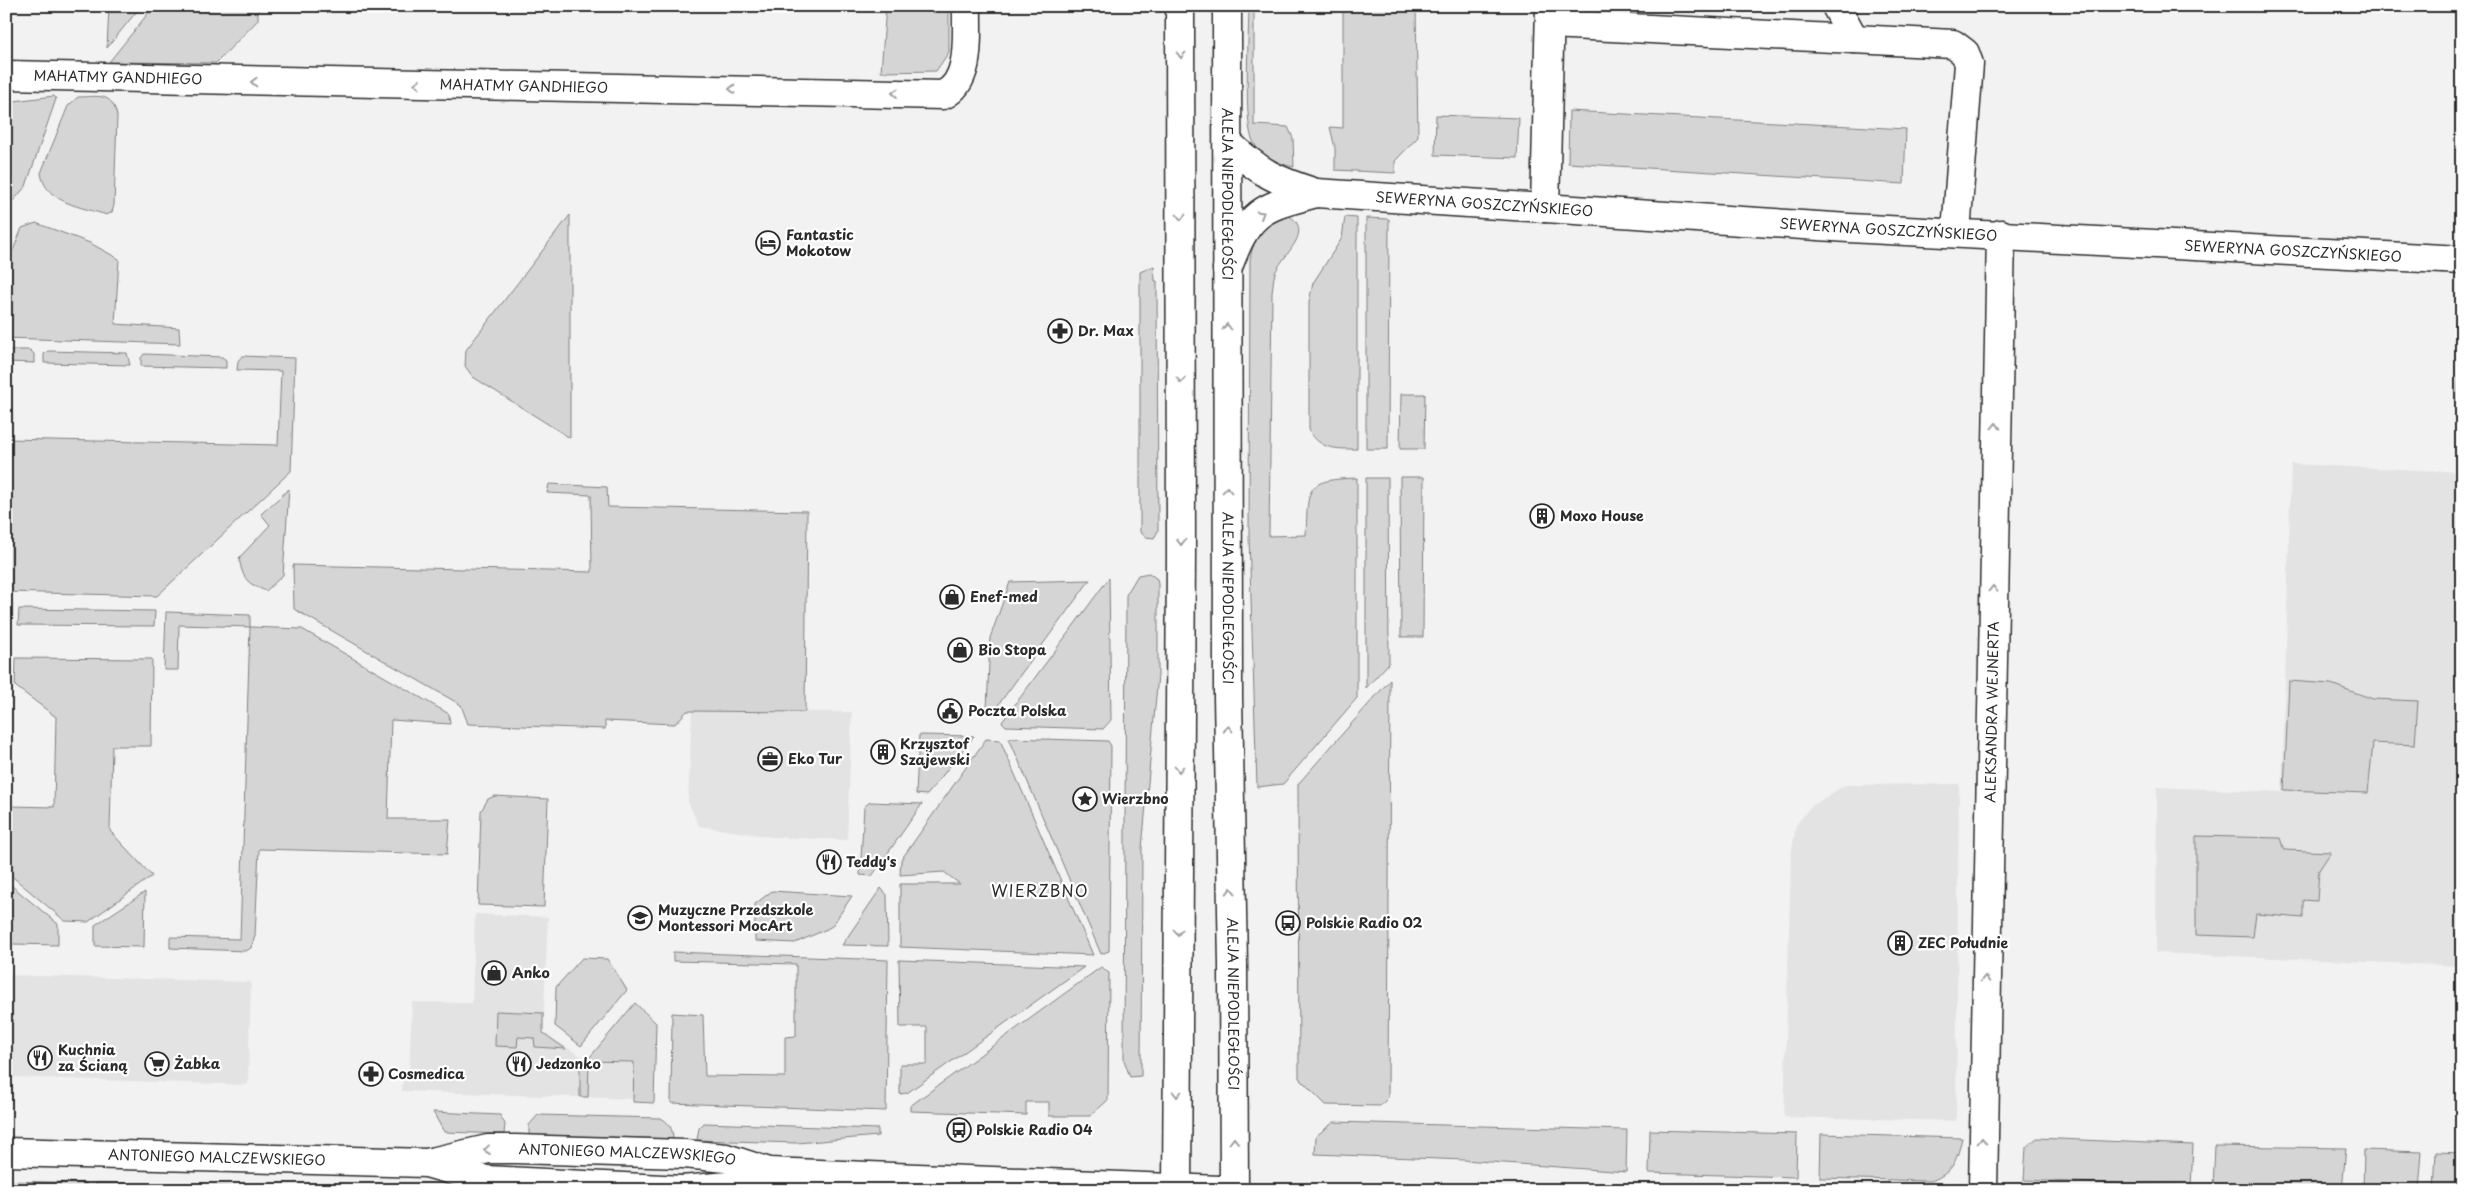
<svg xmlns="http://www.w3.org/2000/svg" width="2468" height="1196" font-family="'Playpen Sans',sans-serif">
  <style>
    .built { fill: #e3e3e3 }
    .green { fill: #d5d5d5; stroke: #808080 }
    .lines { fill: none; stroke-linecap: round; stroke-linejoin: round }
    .minor-casing { stroke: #2b2b2b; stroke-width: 31 }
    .secondary-casing { stroke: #2b2b2b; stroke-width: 31 }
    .minor { stroke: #fff; stroke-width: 28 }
    .secondary { stroke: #fff; stroke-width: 28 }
    .oneway { stroke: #a0a0a0 }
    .labels { text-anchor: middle; stroke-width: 4.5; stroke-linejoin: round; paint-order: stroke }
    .street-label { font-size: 14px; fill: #2b2b2b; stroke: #fff }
    .poi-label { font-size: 14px; font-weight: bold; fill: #2b2b2b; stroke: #fff; text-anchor: start }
    .quarter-label { font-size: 16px; letter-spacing: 1px; fill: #2b2b2b; stroke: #fff }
  </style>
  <rect width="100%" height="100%" fill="#f2f2f2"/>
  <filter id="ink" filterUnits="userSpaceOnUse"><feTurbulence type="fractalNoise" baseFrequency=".02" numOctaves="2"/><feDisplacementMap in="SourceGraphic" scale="10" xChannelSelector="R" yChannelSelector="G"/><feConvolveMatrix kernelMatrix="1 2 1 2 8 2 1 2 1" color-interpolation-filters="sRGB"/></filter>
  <g filter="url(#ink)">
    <path class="built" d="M2291 464 2462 472V966L2156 953 2157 787 2282 792Z
      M692 711 852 712 847 840 772 837 699 826 688 802Z
      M1959 784 1956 1121 1784 1117 1791 856 1796 825 1810 807 1845 785Z
      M475 914 548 917 543 1033 589 1061 634 1062 633 1099 402 1091 403 1074H409L412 1002 472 1003Z
      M6 975 251 982 248 1085 6 1077Z"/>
    <path class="green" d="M109 6H141L107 48Z
      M154 6H258V20L216 63 109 62Z
      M886 6H949V52L936 71 881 72Z
      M1249 6H1254V125L1288 127 1293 138 1294 167C1279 164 1259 156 1253 141 1243 122 1249 33 1249 6Z
      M1343 6H1416L1418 137 1395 161V173L1335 170V148L1330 127 1343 128Z
      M54 96 56 99 26 186 14 200 6 202V102Z
      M78 97C98 97 112 91 117 116L114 205 112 212 107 215C82 207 45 203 41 173L68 106Z
      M1569 111 1906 129 1904 184 1568 163Z
      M1436 115 1519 118 1517 158 1435 155Z
      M1286 214C1317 230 1283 254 1275 273 1273 279 1273 287 1272 293L1269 536 1306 535C1308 486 1305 480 1357 478V698L1283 784 1257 787 1249 536 1250 260C1253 238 1265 222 1286 214Z
      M570 215V438L473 377 465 366 466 350Z
      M1345 217 1357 218V449C1336 449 1320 450 1309 430V302L1313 283 1342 238Z
      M1366 218 1389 219 1388 449H1366Z
      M36 223 90 243 119 259 115 324 179 328 180 344 6 338V268L22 228Z
      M1154 266 1155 281H1157L1158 531 1154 538 1146 537 1140 532V272Z
      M6 350H30L34 354V363L6 362Z
      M48 351 127 353 130 365 44 363V354Z
      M144 354 222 357 226 360V368L141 366V358Z
      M242 356 295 358 291 471 157 596 6 592V439L278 445 281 371 237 370 238 361Z
      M2459 366H2462V428H2455Z
      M1401 394H1425L1424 449H1400Z
      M1400 477H1424L1423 637H1401Z
      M1366 478H1388L1389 663 1366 688Z
      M549 484 607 487 608 507 807 511 805 712 687 711 675 724 605 721V729L468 724 461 705 294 609 293 565 592 572 591 495 547 493Z
      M289 489 283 575 266 591C246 583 243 579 239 558L270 525 261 514Z
      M1149 573 1157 579 1158 584V675L1142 848 1141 1076 1130 1077 1124 1060 1126 595 1138 575Z
      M1109 578 1111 720 1103 729 1006 726 1002 722Z
      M1090 580 993 712 987 710 990 638 1010 582Z
      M19 609 155 611 154 626 18 625Z
      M166 612 250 615V627L302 629 449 714 450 724 391 720 388 819H450L447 854 259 849 255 936 251 948 246 951 170 948V937L240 939 250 627 179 625 178 670H164Z
      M16 658 152 659 151 746H112L110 831 152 876 88 922 65 921 8 873 10 806 54 807 56 717 15 686Z
      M1390 680 1388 1098 1380 1106 1326 1105 1299 1078 1298 784Z
      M2289 681 2331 684 2373 699 2418 701 2415 745 2373 743 2368 793 2284 790Z
      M919 735 974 736 927 795 916 794Z
      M1009 738 1108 741 1111 746 1109 951 1101 954Z
      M986 739 1000 740 1093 955 900 947V884H960L944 872 900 875 901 860Z
      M495 796 548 799 544 907 478 905 481 811 488 799Z
      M870 802 922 804 872 876 860 875 864 807Z
      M2196 836 2280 838 2284 850 2331 852 2319 870 2317 901 2303 900V918L2256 914 2253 937 2196 935Z
      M7 882 58 924V945L13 944 7 938Z
      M881 888 887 895 888 946 842 945Z
      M772 891 852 896 832 926 827 929 795 943 755 941V904Z
      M145 892 144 947 95 946V925Z
      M673 952 888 960 886 1111 671 1103 672 1013 703 1015 705 1076 785 1077V1037L796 1036V964L673 961Z
      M582 958 607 959 627 990 581 1046 555 1026 556 987Z
      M899 960 1084 967 907 1093 900 1094V1064H927V1027H900Z
      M1101 967 1109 973 1108 1100 1090 1116H1049V1102H1026V1115L910 1111V1106Z
      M635 1003 656 1023 654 1103 633 1102 634 1062 589 1061 588 1097H580V1069Z
      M496 1011 543 1013V1033L566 1049 535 1047 534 1038 518 1037 517 1047 495 1046Z
      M433 1112 500 1115 505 1124 504 1134 444 1132Z
      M538 1115 661 1118C670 1123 673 1130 673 1139L529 1135V1125Z
      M1334 1122 1627 1130 1626 1172 1464 1160 1315 1154 1316 1136Z
      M704 1123 878 1129V1136L797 1143 697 1140 699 1128Z
      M1650 1130 1797 1134 1796 1177 1649 1173Z
      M1821 1134 1962 1138C1957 1160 1953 1173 1931 1181L1820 1178Z
      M2037 1138 2193 1145 2191 1187 2024 1180 2026 1147Z
      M2215 1146 2346 1148 2342 1190 2213 1188Z
      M2364 1150 2422 1152 2419 1190H2363Z
      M2436 1152 2462 1153V1190H2434Z
      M6 1181 86 1183V1190H6Z
      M96 1183 258 1187 263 1190H96Z"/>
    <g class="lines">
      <g class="minor-casing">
        <g id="minor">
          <path d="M1836 6 1854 39 1953 44 1965 53 1969 64 1956 232"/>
          <path d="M1550 24 1854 39"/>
          <path id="s1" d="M6 75 943 95C973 81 966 33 967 6"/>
          <path id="s2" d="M1228 143C1260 173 1275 180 1316 193L1849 228 2462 260"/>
          <path d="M1545 208 1550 6"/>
          <path d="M1227 269C1234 252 1241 231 1255 218 1270 203 1297 199 1316 193"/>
          <path id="s3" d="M6 1152 427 1163 486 1180 682 1190"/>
          <path id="s4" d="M427 1163 488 1149H515L684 1154 726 1158 769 1172 1220 1190"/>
          <path d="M682 1190 729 1186 769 1172"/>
          <path id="s5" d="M1983 1190 2001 234"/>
        </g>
      </g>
      <g class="secondary-casing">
        <g id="secondary">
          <path id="s6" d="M1227 6 1228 696 1233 964 1234 1190"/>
          <path d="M1177 1190 1181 554 1180 6"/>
        </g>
      </g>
      <use href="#minor" class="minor"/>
      <use href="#secondary" class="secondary"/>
    </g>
    <defs><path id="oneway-chevron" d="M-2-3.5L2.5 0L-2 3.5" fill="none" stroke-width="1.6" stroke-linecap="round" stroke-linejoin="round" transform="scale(1.25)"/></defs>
    <g class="oneway">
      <use href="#oneway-chevron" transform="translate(1181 55) rotate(90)"/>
      <use href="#oneway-chevron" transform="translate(254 82) rotate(-178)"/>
      <use href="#oneway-chevron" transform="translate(417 84) rotate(-179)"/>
      <use href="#oneway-chevron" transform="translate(732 89) rotate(-180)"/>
      <use href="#oneway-chevron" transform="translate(895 93) rotate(-178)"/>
      <use href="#oneway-chevron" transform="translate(1261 214) rotate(-31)"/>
      <use href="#oneway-chevron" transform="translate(1181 217) rotate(90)"/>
      <use href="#oneway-chevron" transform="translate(1227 327) rotate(-90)"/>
      <use href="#oneway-chevron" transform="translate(1181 380) rotate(90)"/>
      <use href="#oneway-chevron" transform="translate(1996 426) rotate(-89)"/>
      <use href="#oneway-chevron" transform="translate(1227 490) rotate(-90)"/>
      <use href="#oneway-chevron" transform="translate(1181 542) rotate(90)"/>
      <use href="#oneway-chevron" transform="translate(1993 589) rotate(-89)"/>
      <use href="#oneway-chevron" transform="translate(1228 729) rotate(-91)"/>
      <use href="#oneway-chevron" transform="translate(1179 769) rotate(90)"/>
      <use href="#oneway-chevron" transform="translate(1231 891) rotate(-91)"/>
      <use href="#oneway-chevron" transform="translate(1178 932) rotate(90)"/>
      <use href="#oneway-chevron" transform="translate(1985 979) rotate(-89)"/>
      <use href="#oneway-chevron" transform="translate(1177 1094) rotate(90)"/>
      <use href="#oneway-chevron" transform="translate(1234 1141) rotate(-90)"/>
      <use href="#oneway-chevron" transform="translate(1982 1141) rotate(-90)"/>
      <use href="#oneway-chevron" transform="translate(487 1150) rotate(173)"/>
    </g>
  </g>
  <defs>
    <g id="hotel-ring" transform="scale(1.25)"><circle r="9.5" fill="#fff" stroke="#2b2b2b" stroke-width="1.5"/><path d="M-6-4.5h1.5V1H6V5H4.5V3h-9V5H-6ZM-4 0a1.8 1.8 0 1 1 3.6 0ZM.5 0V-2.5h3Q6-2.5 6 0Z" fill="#2b2b2b"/></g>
    <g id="pharmacy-ring" transform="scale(1.25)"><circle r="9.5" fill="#fff" stroke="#2b2b2b" stroke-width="1.5"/><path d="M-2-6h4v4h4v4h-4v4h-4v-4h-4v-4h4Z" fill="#2b2b2b"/></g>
    <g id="building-ring" transform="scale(1.25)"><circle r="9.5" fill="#fff" stroke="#2b2b2b" stroke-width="1.5"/><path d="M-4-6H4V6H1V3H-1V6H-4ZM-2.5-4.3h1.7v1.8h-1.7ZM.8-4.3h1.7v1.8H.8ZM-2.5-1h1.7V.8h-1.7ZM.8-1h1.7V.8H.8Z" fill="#2b2b2b"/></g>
    <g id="shop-ring" transform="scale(1.25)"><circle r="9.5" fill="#fff" stroke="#2b2b2b" stroke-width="1.5"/><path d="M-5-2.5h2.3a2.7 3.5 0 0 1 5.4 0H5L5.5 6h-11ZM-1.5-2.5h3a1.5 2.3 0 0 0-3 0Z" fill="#2b2b2b"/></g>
    <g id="civic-ring" transform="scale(1.25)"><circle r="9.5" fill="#fff" stroke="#2b2b2b" stroke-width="1.5"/><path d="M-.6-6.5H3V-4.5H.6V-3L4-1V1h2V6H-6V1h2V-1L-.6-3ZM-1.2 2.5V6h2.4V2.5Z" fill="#2b2b2b"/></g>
    <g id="office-ring" transform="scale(1.25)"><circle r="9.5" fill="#fff" stroke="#2b2b2b" stroke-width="1.5"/><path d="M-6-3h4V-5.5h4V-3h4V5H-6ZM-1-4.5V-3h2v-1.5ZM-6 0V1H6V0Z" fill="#2b2b2b"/></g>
    <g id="sight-ring" transform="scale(1.25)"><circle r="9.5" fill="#fff" stroke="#2b2b2b" stroke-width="1.5"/><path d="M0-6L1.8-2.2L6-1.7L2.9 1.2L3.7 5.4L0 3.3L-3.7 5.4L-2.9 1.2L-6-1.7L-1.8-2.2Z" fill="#2b2b2b"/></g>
    <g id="restaurant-ring" transform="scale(1.25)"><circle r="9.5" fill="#fff" stroke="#2b2b2b" stroke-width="1.5"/><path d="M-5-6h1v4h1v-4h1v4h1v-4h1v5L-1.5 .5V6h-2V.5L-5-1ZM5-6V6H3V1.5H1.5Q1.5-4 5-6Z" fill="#2b2b2b"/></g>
    <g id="school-ring" transform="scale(1.25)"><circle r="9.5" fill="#fff" stroke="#2b2b2b" stroke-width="1.5"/><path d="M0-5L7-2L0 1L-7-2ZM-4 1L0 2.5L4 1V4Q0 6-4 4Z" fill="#2b2b2b"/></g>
    <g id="bus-ring" transform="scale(1.25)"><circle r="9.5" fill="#fff" stroke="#2b2b2b" stroke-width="1.5"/><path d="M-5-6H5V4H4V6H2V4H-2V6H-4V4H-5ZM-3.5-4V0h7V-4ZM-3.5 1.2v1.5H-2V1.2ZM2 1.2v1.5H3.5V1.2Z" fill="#2b2b2b"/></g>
    <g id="supermarket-ring" transform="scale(1.25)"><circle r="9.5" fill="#fff" stroke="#2b2b2b" stroke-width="1.5"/><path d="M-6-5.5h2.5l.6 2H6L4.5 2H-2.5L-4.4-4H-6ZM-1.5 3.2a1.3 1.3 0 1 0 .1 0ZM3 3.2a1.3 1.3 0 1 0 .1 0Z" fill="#2b2b2b"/></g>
  </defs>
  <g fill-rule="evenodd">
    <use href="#hotel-ring" x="768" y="243"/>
    <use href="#pharmacy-ring" x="1060" y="331"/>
    <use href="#building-ring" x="1542" y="516"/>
    <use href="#shop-ring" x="952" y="597"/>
    <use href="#shop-ring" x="960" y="650"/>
    <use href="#civic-ring" x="950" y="711"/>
    <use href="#building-ring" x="883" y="752"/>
    <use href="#office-ring" x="770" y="759"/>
    <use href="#sight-ring" x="1085" y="799"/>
    <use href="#restaurant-ring" x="829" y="862"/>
    <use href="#school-ring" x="640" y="918"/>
    <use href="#bus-ring" x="1288" y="923"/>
    <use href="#building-ring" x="1900" y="943"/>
    <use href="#shop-ring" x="494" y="973"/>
    <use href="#restaurant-ring" x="40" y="1058"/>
    <use href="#supermarket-ring" x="157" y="1064"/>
    <use href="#restaurant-ring" x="519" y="1064"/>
    <use href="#pharmacy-ring" x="371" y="1074"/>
    <use href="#bus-ring" x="959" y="1130"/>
  </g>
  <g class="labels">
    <g class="street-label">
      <text dy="5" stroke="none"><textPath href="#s1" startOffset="112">MAHATMY GANDHIEGO</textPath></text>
      <text dy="5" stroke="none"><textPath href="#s1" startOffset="518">MAHATMY GANDHIEGO</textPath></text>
      <text dy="5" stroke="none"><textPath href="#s6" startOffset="188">ALEJA NIEPODLEGŁOŚCI</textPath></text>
      <text dy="5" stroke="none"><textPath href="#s2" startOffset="271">SEWERYNA GOSZCZYŃSKIEGO</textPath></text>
      <text dy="5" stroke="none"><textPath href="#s2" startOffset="676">SEWERYNA GOSZCZYŃSKIEGO</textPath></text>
      <text dy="5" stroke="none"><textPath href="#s2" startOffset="1081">SEWERYNA GOSZCZYŃSKIEGO</textPath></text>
      <text dy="5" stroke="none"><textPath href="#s6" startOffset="592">ALEJA NIEPODLEGŁOŚCI</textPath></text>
      <text dy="5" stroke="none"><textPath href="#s5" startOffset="478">ALEKSANDRA WEJNERTA</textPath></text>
      <text dy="5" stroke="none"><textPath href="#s6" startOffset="998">ALEJA NIEPODLEGŁOŚCI</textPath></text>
      <text dy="5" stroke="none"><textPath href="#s4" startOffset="202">ANTONIEGO MALCZEWSKIEGO</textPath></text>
      <text dy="5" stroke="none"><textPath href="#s3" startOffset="211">ANTONIEGO MALCZEWSKIEGO</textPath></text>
    </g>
    <g class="poi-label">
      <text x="786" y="240">Fantastic<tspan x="786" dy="16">Mokotow</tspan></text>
      <text x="1078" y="336">Dr. Max</text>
      <text x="1560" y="521">Moxo House</text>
      <text x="970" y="602">Enef-med</text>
      <text x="978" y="655">Bio Stopa</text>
      <text x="968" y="716">Poczta Polska</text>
      <text x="900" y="749">Krzysztof<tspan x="900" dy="16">Szajewski</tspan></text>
      <text x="788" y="764">Eko Tur</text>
      <text x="1102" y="804">Wierzbno</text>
      <text x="846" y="867">Teddy's</text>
      <text x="658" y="915">Muzyczne Przedszkole<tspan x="658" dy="16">Montessori MocArt</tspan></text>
      <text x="1306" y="928">Polskie Radio 02</text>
      <text x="1918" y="948">ZEC Południe</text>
      <text x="512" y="978">Anko</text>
      <text x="58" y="1055">Kuchnia<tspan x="58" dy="16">za Ścianą</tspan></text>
      <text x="174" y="1069">Żabka</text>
      <text x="536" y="1069">Jedzonko</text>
      <text x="388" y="1079">Cosmedica</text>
      <text x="976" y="1135">Polskie Radio 04</text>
    </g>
    <g class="quarter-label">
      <text x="1040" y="897">WIERZBNO</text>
    </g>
  </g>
  <rect width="2468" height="1196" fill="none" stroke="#fff" stroke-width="25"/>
  <rect x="12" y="12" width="2443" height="1171" fill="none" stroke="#2b2b2b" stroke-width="2" filter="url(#ink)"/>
</svg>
